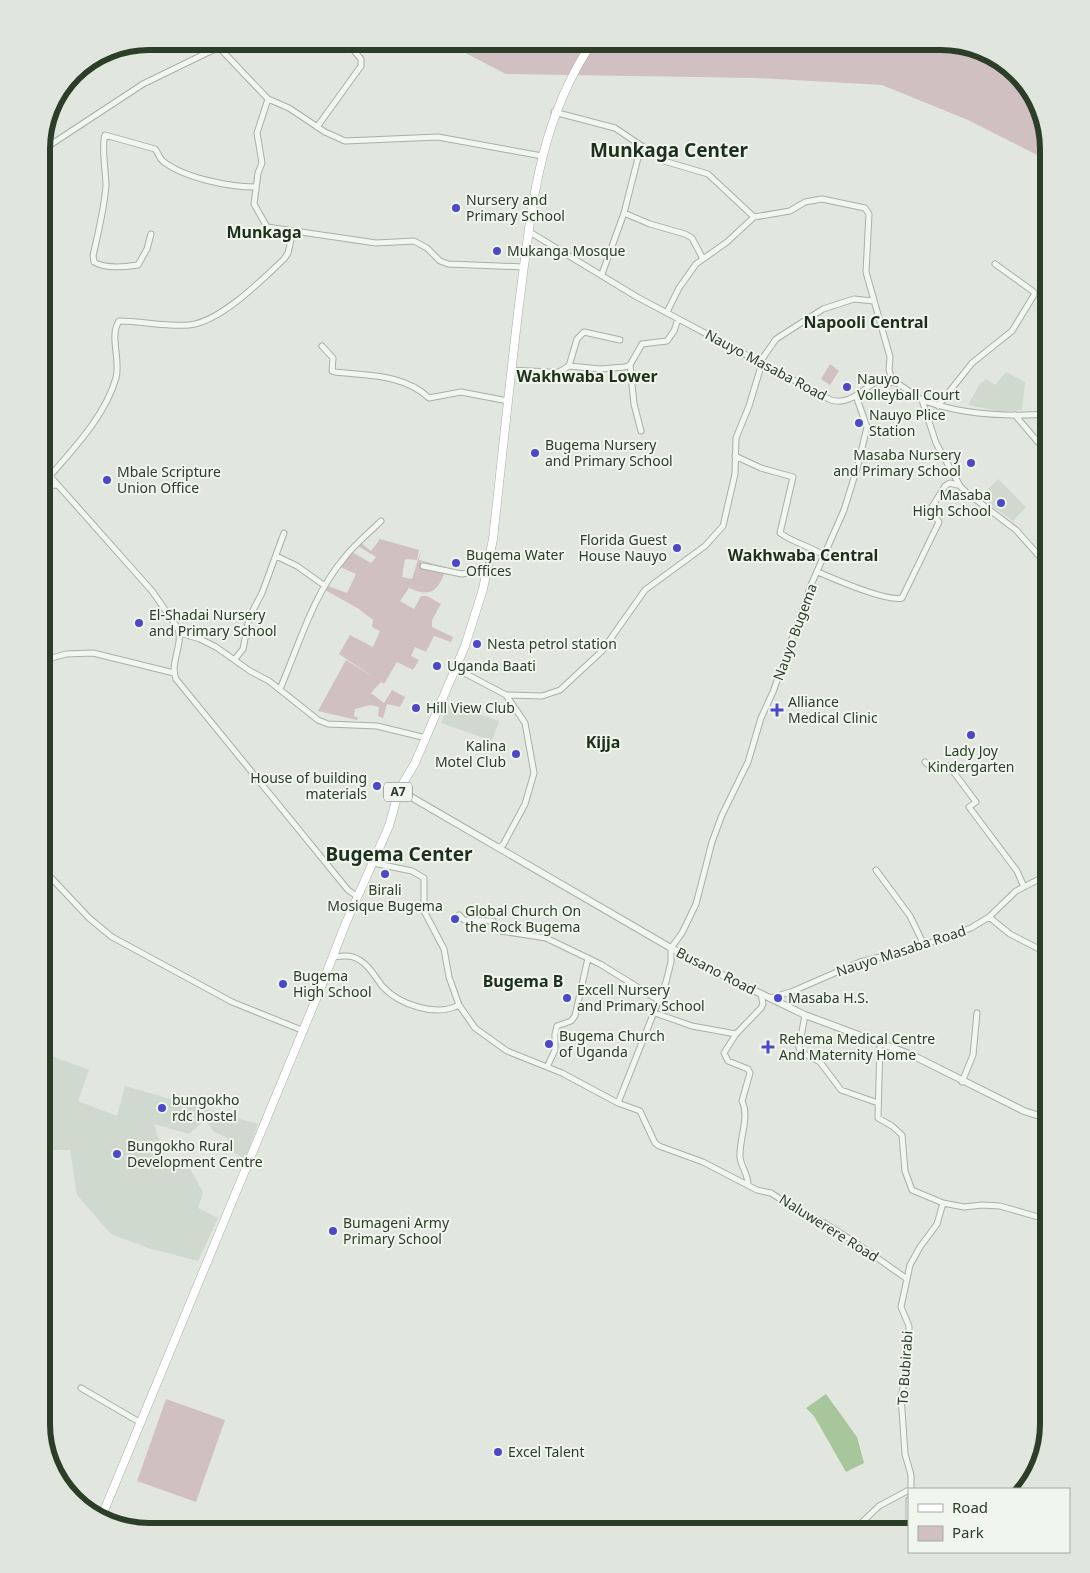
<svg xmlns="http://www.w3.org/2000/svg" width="1090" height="1573" font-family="'Noto Sans',sans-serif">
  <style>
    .built { fill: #cfd9cd }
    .green { fill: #d1c0c1 }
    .water { fill: #a8c69b }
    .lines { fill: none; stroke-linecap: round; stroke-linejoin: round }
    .minor-casing { stroke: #a7b1a4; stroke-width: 7 }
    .tertiary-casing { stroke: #a7b1a4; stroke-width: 8 }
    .primary-casing { stroke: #a3b39f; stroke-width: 9 }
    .minor { stroke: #f2f6f1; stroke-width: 5 }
    .tertiary { stroke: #f2f6f1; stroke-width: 6 }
    .primary { stroke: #fff; stroke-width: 8 }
    .poi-dot { fill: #4c48c8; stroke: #f0f5ee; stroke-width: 2 }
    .labels { text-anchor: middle; stroke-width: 4; stroke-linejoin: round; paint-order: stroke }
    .shield { fill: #f0f5ee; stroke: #677563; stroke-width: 1 }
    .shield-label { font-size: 12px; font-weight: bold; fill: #2c3e28 }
    .poi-label { font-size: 14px; fill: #2c3e28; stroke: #f0f5ee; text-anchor: start }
    .street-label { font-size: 14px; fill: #2c3e28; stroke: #f0f5ee }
    .quarter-label { font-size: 16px; font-weight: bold; fill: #1e2f1b; stroke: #f0f5ee }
    .district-label { font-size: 19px; font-weight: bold; fill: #1e2f1b; stroke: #f0f5ee }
    .rim { fill: none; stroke: #2c3e28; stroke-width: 6 }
  </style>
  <rect width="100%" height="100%" fill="#e1e7df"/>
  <path class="built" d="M1006 372 1025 382 1022 410 1002 412 968 405 979 385 986 379 995 385Z
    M998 479 1026 507 1013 521 980 497Z
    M448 704 499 721 492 741 441 723Z
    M41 1052 89 1070 78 1101 117 1116 125 1086 258 1124 245 1159 226 1148 228 1138 214 1132 205 1120 189 1134 154 1124 165 1158 189 1167 203 1192 198 1208 218 1218 198 1261 148 1248 111 1234 77 1195 70 1150H41Z"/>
  <path class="green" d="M442 41H948L1001 59 1034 95 1049 149V161L968 120 882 85 756 78 506 74Z
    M830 364 839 371 830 385 821 379Z
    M380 539 419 550 417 560 405 559 402 577 412 579 421 550 419 560 450 568 421 562V565L445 571C438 593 429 597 409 588L400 601 414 609 421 596H427L441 604 432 620V627L453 637 451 642 434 636 426 652 415 647 411 656 419 660 413 670 397 662 384 684 381 682 371 693 384 703 392 690 405 697 400 707 387 704 383 718 378 716 379 707 370 705 355 709 354 716 358 718 357 720 318 711 346 660 375 678 339 654 350 635 373 647 380 631 372 627 373 620 359 609 325 590 328 586 347 593 356 574 340 567 352 552 371 563 376 557 358 546 361 543 371 551Z
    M166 1399 225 1420 196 1502 137 1481Z"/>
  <path class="water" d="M826 1394 857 1437 864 1463 846 1472 814 1416 806 1408Z"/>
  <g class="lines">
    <g class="minor-casing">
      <path id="minor" d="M213 41 268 99 289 108 325 132 345 141 438 137 542 156
        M268 99 257 133 262 163 258 173 254 204 267 227 376 243 414 241 427 248 440 261 448 264 524 267
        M554 112 615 128 664 161 708 174 754 217
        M317 127 361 66V59L350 46
        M41 151 143 84 219 47
        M624 213 650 224 685 234 692 238 703 259
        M528 231 637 297 831 400C850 406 863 388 878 381L897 383 922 400 936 443 960 486 966 492 1016 530 1049 567
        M151 234 147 249 138 265C125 267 105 269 94 262L93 256C98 233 104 210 106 186 106 173 101 145 105 135L155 149C159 153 159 159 164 162 185 178 229 187 255 187
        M602 274 624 213 641 146
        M667 312 679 288 696 264 727 242 754 217 790 211 805 202 822 199 865 208 869 214 866 272 890 357 889 370 891 376 889 380
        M322 346 333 358 332 371 335 372C368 376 404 374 429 398L461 392 508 401
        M760 362 776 339 823 309 854 299 873 301
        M630 365 634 404 641 431
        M569 366 577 339 584 332 620 340
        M511 370 549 372H559L569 366 600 369 625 367 630 365 642 344 667 341 674 331 678 319
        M922 400C962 415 1006 417 1049 414
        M938 406 972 363 1012 331 1034 295V292L995 264
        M1015 415 1049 455
        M735 456 761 468 793 477 780 533C794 543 809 546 824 555
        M41 466 152 591 177 627C185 643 169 662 176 679L348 890 358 897
        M50 476C75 447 105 416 116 378 121 360 109 336 119 321 142 321 166 327 189 325 220 322 262 280 284 259L288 253 293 231
        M41 486 58 485
        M276 556 297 566 325 586
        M423 566 462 574 488 569
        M818 572C834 579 887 602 902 598L939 522 930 510 945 486 950 483 957 485 958 482
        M180 633 200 639 216 647 250 671 269 681 318 720 328 724 377 726 426 738
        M235 659 243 649 249 618 262 593 284 533
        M41 661 66 654 93 653 174 673
        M455 668 506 695 542 696 560 690 602 651 645 590 705 546 723 526 735 474 736 438 749 406 762 363
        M280 689C299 645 313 594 345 557 355 544 369 533 381 521
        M925 762C934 770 937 771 948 766L952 770 976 802 969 807 1017 871 1024 887
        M497 847 503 845 525 804 534 773 525 723 506 695
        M373 863 412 871 424 878V911L444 949 449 977 459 1005 475 1028 507 1051 562 1073 618 1103 666 982 671 962V948L682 933 696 904 712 842 722 815 748 762 761 718 773 692 811 585 844 510 858 465 867 427 856 396
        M41 867 89 918 112 937 232 1002 304 1031
        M876 870 910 916 924 945
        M459 915 464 920 493 921 501 931 546 938 600 964 660 1001
        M989 917 1010 934 1049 954
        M333 957C340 956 347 955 353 957 368 962 374 976 383 987 400 1005 436 1017 459 1005
        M770 998 791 992 860 962 913 949 971 928 989 917 1016 891 1049 874
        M655 1013 692 1026 736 1034 761 1008 763 1004 761 994
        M805 1015 799 1048 801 1052 820 1062 841 1090 878 1103
        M736 1034 724 1053 728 1061 748 1069 750 1073 742 1101C750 1117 739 1139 740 1157 741 1167 748 1174 748 1184
        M880 1043 878 1118 892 1126 902 1135 905 1171 912 1190 943 1203 937 1224 920 1247 910 1265 901 1307 909 1326 908 1368 901 1396 905 1454 911 1475V1489
        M547 1067 555 1050V1034L557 1026 571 1021 575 1016 588 958
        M962 1082 973 1055 977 1013
        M618 1103 640 1111 655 1143 659 1146 703 1162 757 1190 771 1193 797 1210 826 1224 859 1245 907 1279
        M943 1203 964 1207 982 1205 1000 1206 1049 1220
        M81 1388 141 1423
        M909 1500V1520
        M852 1532 879 1506 909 1490"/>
    </g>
    <g class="tertiary-casing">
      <path id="tertiary" d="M399 790 671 948 720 974 805 1015 912 1055 1024 1111 1049 1119"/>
    </g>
    <g class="primary-casing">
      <path id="primary" d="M101 1518 319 992 345 925 389 826 399 790 415 763 465 646 483 589 493 539C502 458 510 378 520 297 532 205 539 121 593 41"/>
    </g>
    <use href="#minor" class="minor"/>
    <use href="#tertiary" class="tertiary"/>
    <use href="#primary" class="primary"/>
  </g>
  <g class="poi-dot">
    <circle cx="456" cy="208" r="5"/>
    <circle cx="497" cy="251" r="5"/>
    <circle cx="847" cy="387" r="5"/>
    <circle cx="859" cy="423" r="5"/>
    <circle cx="535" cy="453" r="5"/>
    <circle cx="971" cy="463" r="5"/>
    <circle cx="107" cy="480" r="5"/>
    <circle cx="1001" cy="503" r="5"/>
    <circle cx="677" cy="548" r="5"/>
    <circle cx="456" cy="563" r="5"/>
    <circle cx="139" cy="623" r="5"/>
    <circle cx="477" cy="644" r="5"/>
    <circle cx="437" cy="666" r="5"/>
    <circle cx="416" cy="708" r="5"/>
    <path d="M774.5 702.5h5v5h5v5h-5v5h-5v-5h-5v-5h5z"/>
    <circle cx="971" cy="735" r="5"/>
    <circle cx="516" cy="754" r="5"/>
    <circle cx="377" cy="786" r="5"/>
    <circle cx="385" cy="874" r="5"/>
    <circle cx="455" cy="919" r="5"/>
    <circle cx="283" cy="984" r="5"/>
    <circle cx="567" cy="998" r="5"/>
    <circle cx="778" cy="998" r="5"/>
    <circle cx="549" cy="1044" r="5"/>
    <path d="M765.5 1039.5h5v5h5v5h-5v5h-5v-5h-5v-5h5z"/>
    <circle cx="162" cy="1108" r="5"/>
    <circle cx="117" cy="1154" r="5"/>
    <circle cx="333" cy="1231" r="5"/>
    <circle cx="498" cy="1452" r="5"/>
  </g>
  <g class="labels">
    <rect class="shield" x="384" y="782.5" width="28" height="19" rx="4"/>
    <g class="shield-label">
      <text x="398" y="796">A7</text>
    </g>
    <g class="poi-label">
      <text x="466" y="205">Nursery and<tspan x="466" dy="16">Primary School</tspan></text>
      <text x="507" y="256">Mukanga Mosque</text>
      <text x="857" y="384">Nauyo<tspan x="857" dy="16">Volleyball Court</tspan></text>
      <text x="869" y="420">Nauyo Plice<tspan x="869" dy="16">Station</tspan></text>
      <text x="545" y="450">Bugema Nursery<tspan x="545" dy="16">and Primary School</tspan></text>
      <text x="961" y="460" text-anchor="end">Masaba Nursery<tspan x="961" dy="16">and Primary School</tspan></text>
      <text x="117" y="477">Mbale Scripture<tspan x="117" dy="16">Union Office</tspan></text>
      <text x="991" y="500" text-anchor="end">Masaba<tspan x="991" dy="16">High School</tspan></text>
      <text x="667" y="545" text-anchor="end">Florida Guest<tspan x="667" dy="16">House Nauyo</tspan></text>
      <text x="466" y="560">Bugema Water<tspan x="466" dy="16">Offices</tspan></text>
      <text x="149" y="620">El-Shadai Nursery<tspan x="149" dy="16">and Primary School</tspan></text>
      <text x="487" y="649">Nesta petrol station</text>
      <text x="447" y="671">Uganda Baati</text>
      <text x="788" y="707">Alliance<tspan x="788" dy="16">Medical Clinic</tspan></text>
      <text x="426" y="713">Hill View Club</text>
      <text x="506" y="751" text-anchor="end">Kalina<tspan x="506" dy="16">Motel Club</tspan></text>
      <text x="971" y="756" text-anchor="middle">Lady Joy<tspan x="971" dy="16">Kindergarten</tspan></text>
      <text x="367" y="783" text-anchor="end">House of building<tspan x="367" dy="16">materials</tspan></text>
      <text x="385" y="895" text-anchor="middle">Birali<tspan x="385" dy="16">Mosique Bugema</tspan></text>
      <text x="465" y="916">Global Church On<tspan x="465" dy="16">the Rock Bugema</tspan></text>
      <text x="293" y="981">Bugema<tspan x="293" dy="16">High School</tspan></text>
      <text x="577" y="995">Excell Nursery<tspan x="577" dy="16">and Primary School</tspan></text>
      <text x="788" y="1003">Masaba H.S.</text>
      <text x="559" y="1041">Bugema Church<tspan x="559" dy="16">of Uganda</tspan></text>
      <text x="779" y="1044">Rehema Medical Centre<tspan x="779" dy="16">And Maternity Home</tspan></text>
      <text x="172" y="1105">bungokho<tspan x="172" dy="16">rdc hostel</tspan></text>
      <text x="127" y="1151">Bungokho Rural<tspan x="127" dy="16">Development Centre</tspan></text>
      <text x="343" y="1228">Bumageni Army<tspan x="343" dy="16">Primary School</tspan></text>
      <text x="508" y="1457">Excel Talent</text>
    </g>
    <g class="street-label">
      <text transform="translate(766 365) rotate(28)" y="5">Nauyo Masaba Road</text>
      <text transform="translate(795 632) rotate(-70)" y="5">Nauyo Bugema</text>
      <text transform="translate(901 951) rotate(-18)" y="5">Nauyo Masaba Road</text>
      <text transform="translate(716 971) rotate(27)" y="5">Busano Road</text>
      <text transform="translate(829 1228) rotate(32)" y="5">Naluwerere Road</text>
      <text transform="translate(905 1368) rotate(-86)" y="5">To Bubirabi</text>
    </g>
    <g class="quarter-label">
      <text x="264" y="238">Munkaga</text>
      <text x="866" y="328">Napooli Central</text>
      <text x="587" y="382">Wakhwaba Lower</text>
      <text x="803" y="561">Wakhwaba Central</text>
      <text x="603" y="748">Kijja</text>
      <text x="523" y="987">Bugema B</text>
    </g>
    <g class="district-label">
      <text x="669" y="157">Munkaga Center</text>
      <text x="399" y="861">Bugema Center</text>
    </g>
  </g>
  <path d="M0 0H1090V1573H0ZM149 50H941A99 99 0 0 1 1040 149V1424A99 99 0 0 1 941 1523H149A99 99 0 0 1 50 1424V149A99 99 0 0 1 149 50Z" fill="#e0e6de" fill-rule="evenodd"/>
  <path class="rim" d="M149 50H941A99 99 0 0 1 1040 149V1424A99 99 0 0 1 941 1523H149A99 99 0 0 1 50 1424V149A99 99 0 0 1 149 50Z"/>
  <rect x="908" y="1488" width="162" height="65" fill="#f0f5ee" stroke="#a2ac9f"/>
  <rect x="918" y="1504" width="25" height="8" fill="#ffffff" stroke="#a2ac9f"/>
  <text x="952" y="1513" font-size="15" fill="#2c3e28">Road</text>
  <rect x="918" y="1526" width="25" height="15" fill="#d1c0c1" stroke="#a2ac9f"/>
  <text x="952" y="1538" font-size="15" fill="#2c3e28">Park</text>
</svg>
